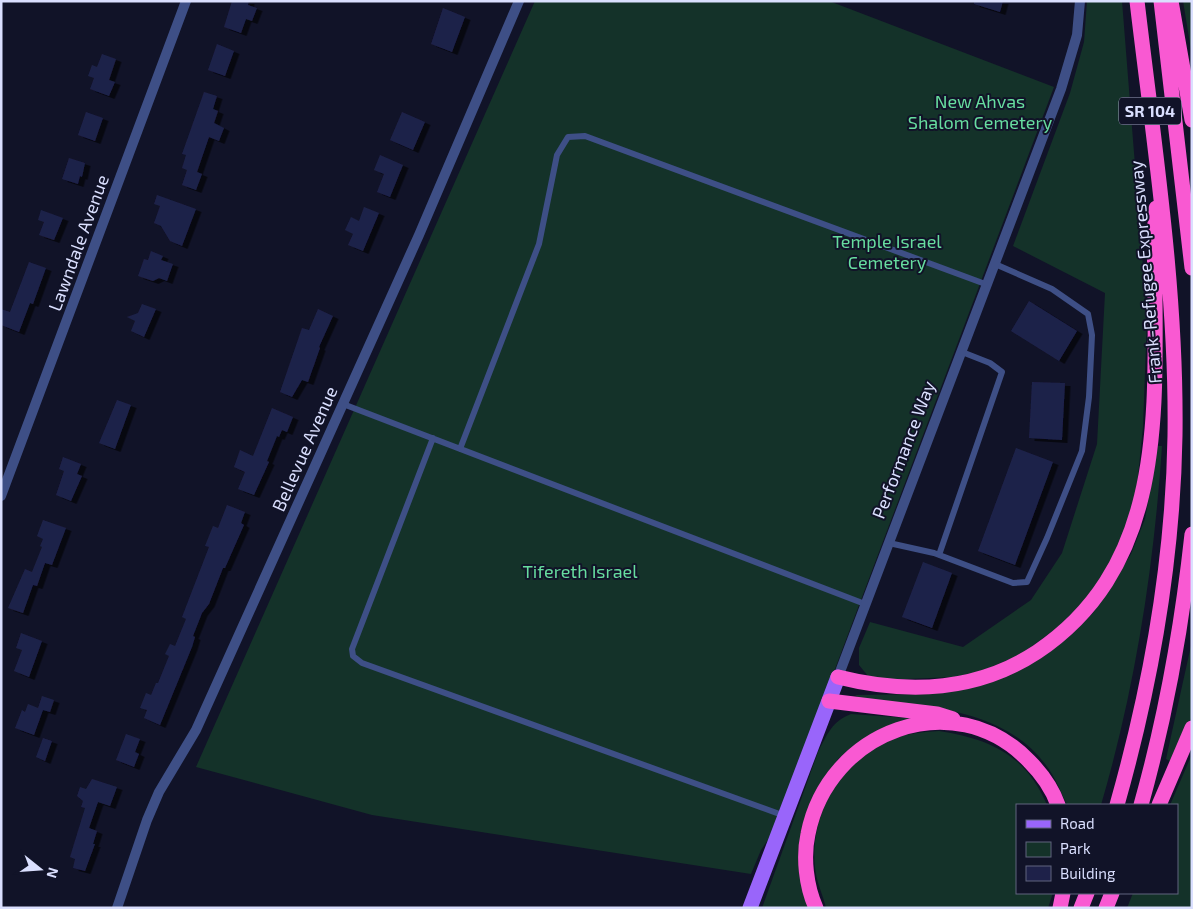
<svg xmlns="http://www.w3.org/2000/svg" width="1193" height="909" font-family="'Exo 2',sans-serif">
  <style>
    .green { fill: #143229 }
    .building { fill: #1e2149; filter: url(#shadow) }
    .lines { fill: none; stroke-linecap: round; stroke-linejoin: round }
    .service { stroke: #3e4f86; stroke-width: 6 }
    .minor { stroke: #3e4f86; stroke-width: 10 }
    .primary { stroke: #9965fa; stroke-width: 15 }
    .motorway { stroke: #f959d2; stroke-width: 15 }
    .labels { text-anchor: middle; stroke-width: 4; stroke-linejoin: round; paint-order: stroke }
    .shield { fill: #111328; stroke: #9ea2be; stroke-width: 1 }
    .shield-label { font-size: 16px; font-weight: bold; fill: #dadffe }
    .park-label { font-size: 18px; fill: #67dd9f; stroke: #111328 }
    .street-label { font-size: 18px; fill: #dadffe; stroke: #111328 }
  </style>
  <defs>
    <filter id="shadow"><feDropShadow dx="5.5" dy="3" stdDeviation="0" flood-color="#0009"/></filter>
  </defs>
  <rect width="100%" height="100%" fill="#111328"/>
  <path class="green" d="M535 1H829L1054 87 774 831 761 850 751 874 372 815 196 767Z
    M1087 1H1122L1147 317 1143 427 1137 486 1126 533 1108 569 1085 600 1058 627 1020 655 981 671 954 677 882 680 868 676 859 665V648L870 622 963 647 1031 600 1062 553 1097 444 1105 293 1013 246 1070 93 1084 42Z
    M1183 1H1192V56Z
    M1158 446H1162C1154 567 1135 689 1101 805H1067C1062 795 1058 784 1052 774 1011 708 930 707 861 699L855 695 930 694 1010 674 1044 656 1072 634 1093 613 1131 554 1145 519Z
    M1192 641V716L1172 762 1166 759Z
    M851 714 908 718 907 722 875 733 855 745 838 759 812 801 810 908H762L818 752C827 735 832 721 851 714Z
    M939 731C990 739 1026 755 1047 805H1017V893H1053L1048 908H826C823 895 816 881 815 867 809 818 840 761 886 741 903 734 921 732 939 731Z
    M1192 754V908H1127L1133 893H1177V805H1170Z"/>
  <path class="building" d="M232 1H249L248 5 257 8 252 21 246 19 241 33 224 27Z
    M974 1H1003L1000 12 974 4Z
    M443 8 465 17 452 52 431 44Z
    M217 44 234 51 225 76 208 70Z
    M102 54 116 59 109 80 115 82 109 96 90 89 94 78 88 76 92 65 97 67Z
    M204 92 217 96 213 109 218 111 214 123 224 128 219 141 209 137 197 172 202 174 196 190 182 185 187 170 182 168 186 155 182 154Z
    M86 112 103 118 95 141 78 135Z
    M402 112 425 122 413 150 390 140Z
    M380 155 403 165 390 197 377 192 384 174 374 170Z
    M69 158 85 163 82 177 80 176 78 184 62 179Z
    M157 195 196 209 182 246 170 241 161 226 154 223 160 206 154 204Z
    M364 207 379 213 363 251 348 245 353 234 345 230 351 217 359 221Z
    M41 210 63 218 54 240 39 235 44 222 38 220Z
    M151 251 163 256 161 260 173 264 167 281 159 278 153 281 138 276 144 259 148 260Z
    M29 262 46 268 33 304 30 303 19 332 1 325V309L10 312Z
    M1029 301 1077 331 1059 361 1011 331Z
    M142 304 156 309 144 337 131 331 135 321 127 317 138 313Z
    M318 309 333 316 319 347 320 348 308 382 302 380 292 397 280 392 302 328 309 330Z
    M1032 382 1065 383 1062 440 1029 438Z
    M117 400 131 405 115 449 99 443Z
    M272 408 293 417 287 432 282 430 279 437 277 436 267 461 269 462 254 495 238 489 245 472 234 467 240 450 253 456Z
    M1016 448 1053 462 1015 565 978 551Z
    M63 457 81 464 77 474 82 476 71 501 56 495 64 471 59 469Z
    M227 505 245 512 241 523 244 525 225 568H223L209 604 202 613 193 636 195 637 192 647 160 725 144 718 147 710 140 708 146 693 151 695 156 683H158L169 656 165 654 170 644 175 646 186 619 182 617 209 547 205 546 213 526 218 528Z
    M43 520 66 528 52 565 45 563 37 586 33 585 23 613 8 608 25 569 32 572 42 547 40 546 43 539 37 536Z
    M923 562 952 573 932 628 902 617Z
    M21 633 42 641 29 677 14 671 22 650 16 648Z
    M42 696 54 700 50 712 43 710 34 735 15 728 22 710 25 712 28 704 38 708Z
    M126 734 140 739 135 752 139 754 134 767 116 760Z
    M43 738 52 741 45 761 36 757Z
    M92 779 117 787 110 806 98 802 89 828 97 831 93 844H95L85 871 73 868 75 859 70 857 85 808 81 807 83 801 77 796 80 787 86 789Z"/>
  <g class="lines">
    <path class="service" d="M343 404 865 604
      M433 438 352 649 353 656 362 663 785 816
      M460 449 539 244 557 155 568 137 585 136 988 285
      M889 543 934 553 1013 583 1027 582 1047 538 1082 451 1089 397 1092 335 1088 314 1052 289 995 264
      M939 555 1002 372 990 363 962 352"/>
    <path class="minor" d="M1 496 186 1
      M838 677 1061 89 1077 35 1080 1
      M117 908 147 820 159 792 196 730 419 235 519 1"/>
    <path class="primary" d="M750 908 838 677"/>
    <path class="motorway" d="M1161 1 1192 268
      M1171 1 1192 120
      M838 677C906 694 976 692 1037 652 1159 570 1156 430 1155 298 1155 268 1153 238 1156 208
      M829 701 937 714 953 719
      M1117 805C1151 685 1173 561 1175 436 1177 290 1154 145 1137 1
      M1141 805C1166 716 1182 626 1192 534
      M1159 805 1192 728
      M816 908C806 886 803 857 808 834 828 731 954 683 1029 761 1042 774 1052 788 1058 805
      M1060 908 1063 893
      M1081 908 1087 893
      M1106 908 1112 893"/>
  </g>
  <g class="labels">
    <rect class="shield" x="1119" y="97.5" width="62" height="27" rx="4"/>
    <g class="shield-label">
      <text x="1150" y="117">SR 104</text>
    </g>
    <g class="park-label">
      <text x="980" y="108">New Ahvas<tspan x="980" dy="21">Shalom Cemetery</tspan></text>
      <text x="887" y="248">Temple Israel<tspan x="887" dy="21">Cemetery</tspan></text>
      <text x="580" y="578">Tifereth Israel</text>
    </g>
    <g class="street-label">
      <text transform="translate(79 243) rotate(-70)" y="6">Lawndale Avenue</text>
      <text transform="translate(1146 272) rotate(-95)" y="6">Frank-Refugee Expressway</text>
      <text transform="translate(305 449) rotate(-66)" y="6">Bellevue Avenue</text>
      <text transform="translate(904 450) rotate(-69)" y="6">Performance Way</text>
    </g>
  </g>
  <rect width="1193" height="909" fill="none" stroke="#dadffe" stroke-width="5"/>
  <rect x="1016" y="804" width="162" height="90" fill="#111328" stroke="#61657e"/>
  <rect x="1026" y="820" width="25" height="8" fill="#9965fa" stroke="#61657e"/>
  <text x="1060" y="829" font-size="15" fill="#dadffe">Road</text>
  <rect x="1026" y="842" width="25" height="15" fill="#143229" stroke="#61657e"/>
  <text x="1060" y="854" font-size="15" fill="#dadffe">Park</text>
  <rect x="1026" y="866" width="25" height="15" fill="#1e2149" stroke="#61657e"/>
  <text x="1060" y="879" font-size="15" fill="#dadffe">Building</text>
  <g transform="translate(40 869) rotate(107)" stroke="#111328" stroke-width="4" paint-order="stroke">
  <path d="M0-4L9 19L0 12L-9 19Z" fill="#dadffe"/>
  <text y="-8" font-size="14" font-weight="bold" text-anchor="middle" fill="#dadffe">N</text>
  </g>
</svg>
